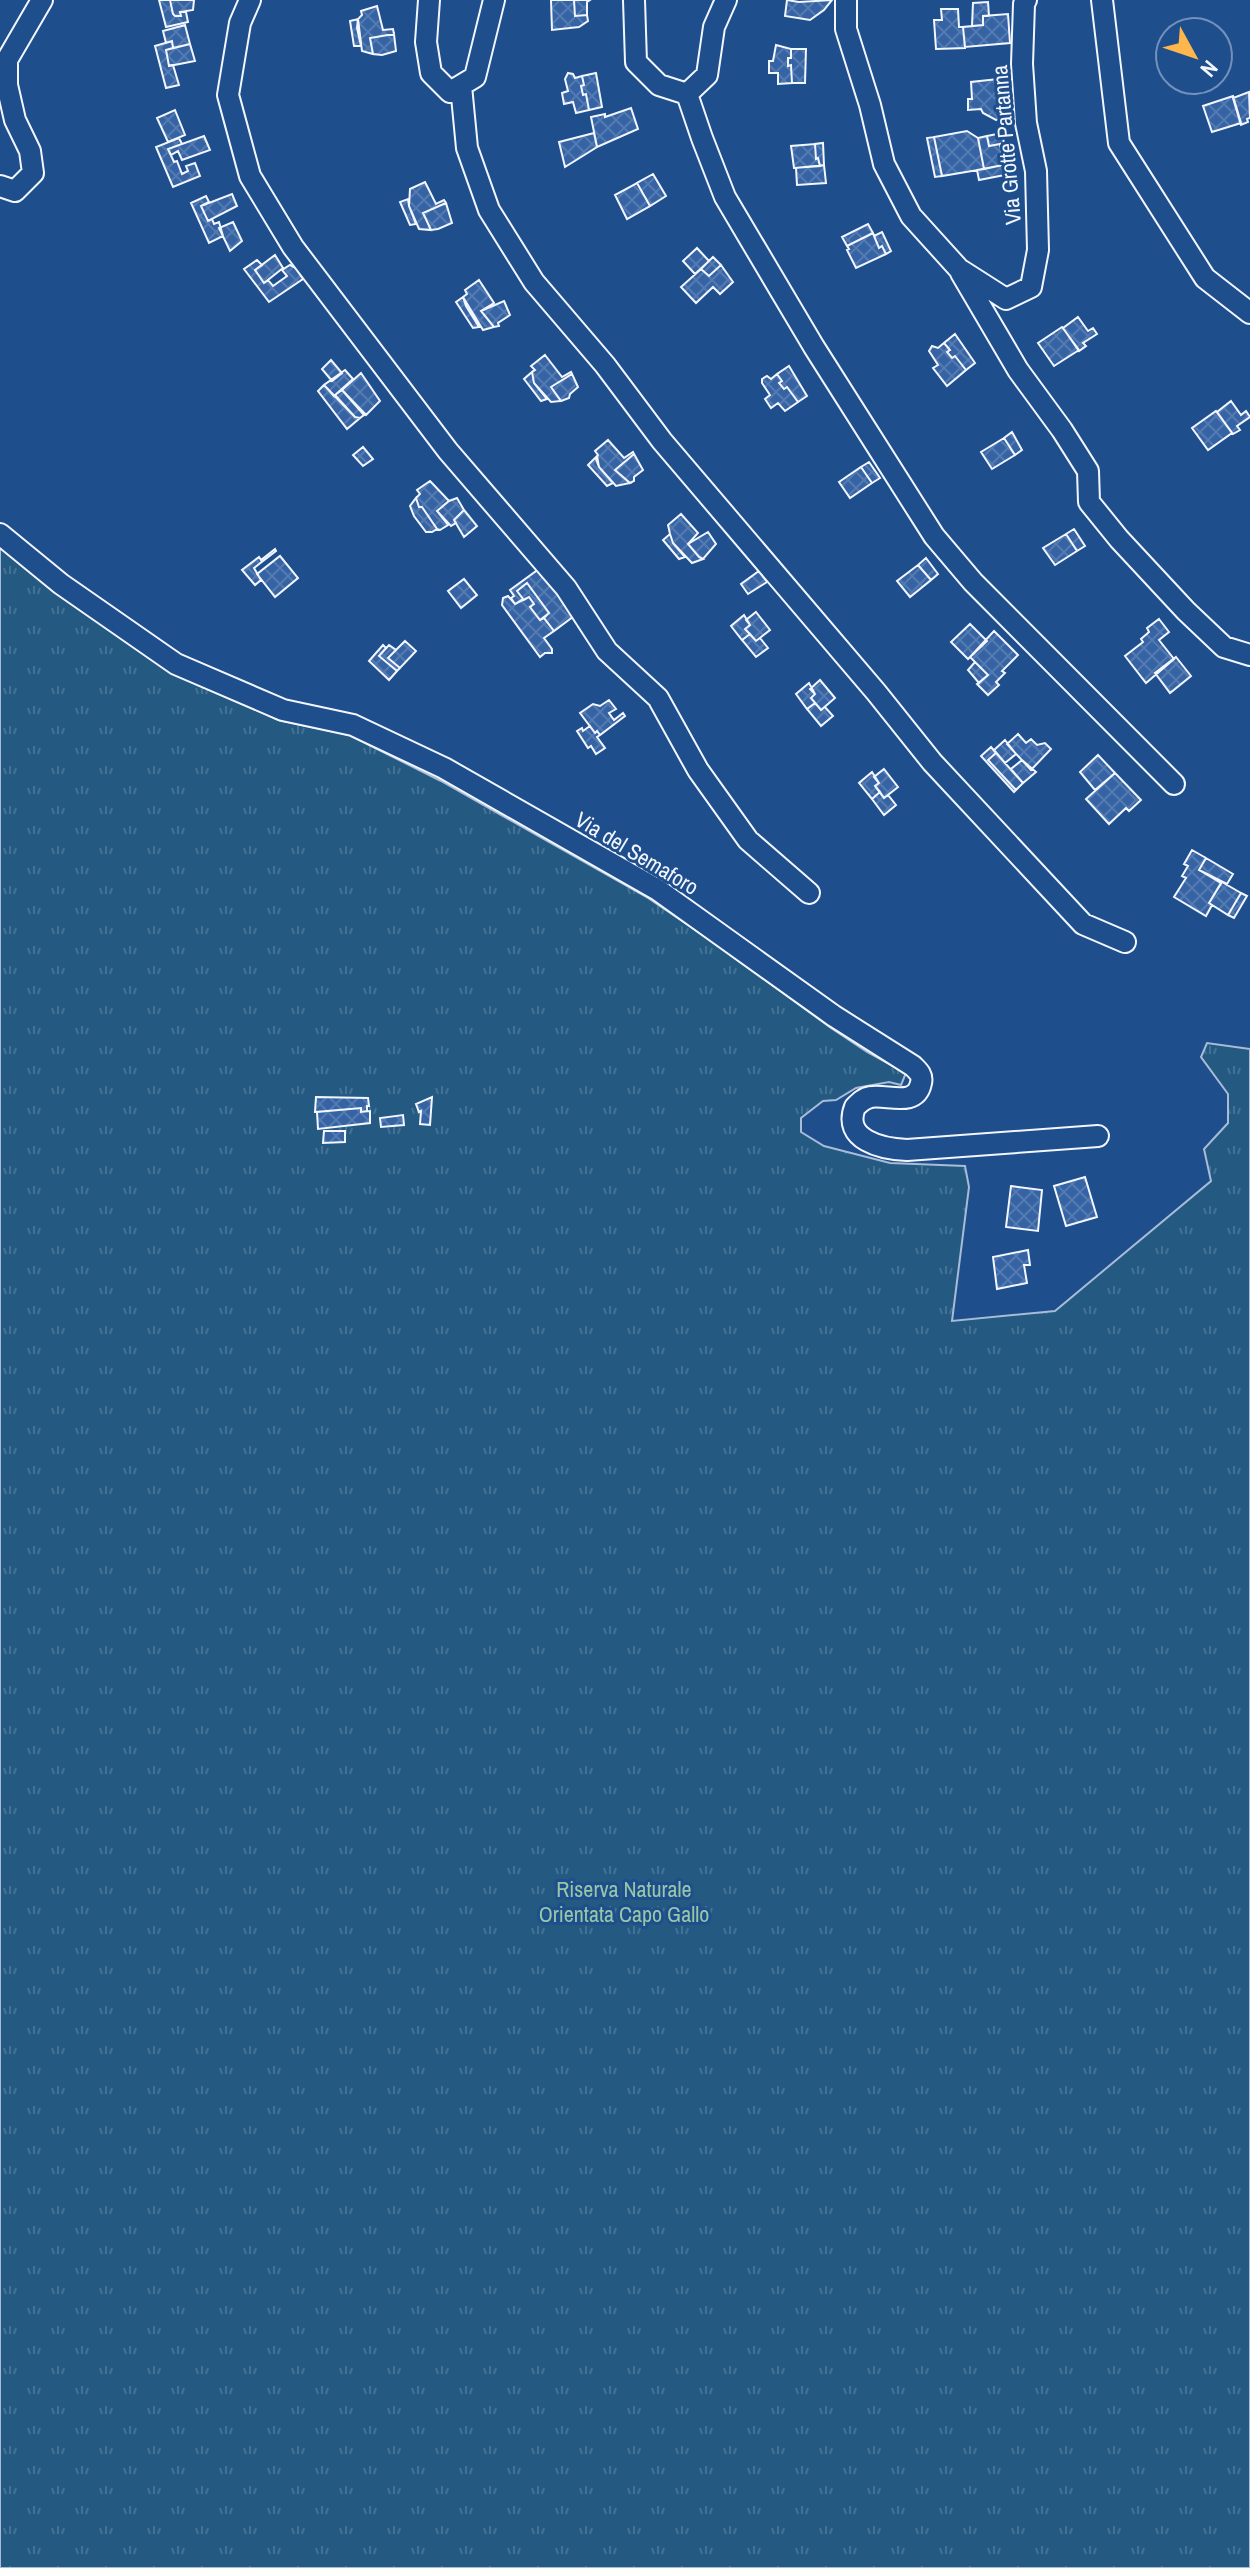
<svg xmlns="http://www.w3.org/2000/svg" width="1250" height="2568" font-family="'Archivo Narrow',sans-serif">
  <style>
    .park { fill: url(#park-tufts); stroke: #a8bbd7; stroke-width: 2 }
    .building { fill: url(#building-cross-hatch); stroke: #f2f6ff; stroke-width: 2 }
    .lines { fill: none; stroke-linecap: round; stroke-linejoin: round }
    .street-casing { stroke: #f2f6ff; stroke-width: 24 }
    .street { stroke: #1f4e8c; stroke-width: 20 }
    .labels { text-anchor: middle; stroke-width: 6; stroke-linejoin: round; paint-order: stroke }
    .street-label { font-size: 22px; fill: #f2f6ff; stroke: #1f4e8c }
    .park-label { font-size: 22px; fill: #97c8a6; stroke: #1f4e8c }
  </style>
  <defs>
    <pattern id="park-tufts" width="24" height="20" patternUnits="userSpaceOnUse" patternTransform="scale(2)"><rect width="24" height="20" fill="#245a82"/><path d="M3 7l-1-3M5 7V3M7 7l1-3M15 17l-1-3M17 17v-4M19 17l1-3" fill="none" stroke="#447295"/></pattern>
    <pattern id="building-cross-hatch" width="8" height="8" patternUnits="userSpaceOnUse" patternTransform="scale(2)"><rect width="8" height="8" fill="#3563a3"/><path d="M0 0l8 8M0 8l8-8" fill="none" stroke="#537ab1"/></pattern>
  </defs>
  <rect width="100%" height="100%" fill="#1f4e8c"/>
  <path class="park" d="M0 546 175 673 278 720 349 735 441 781 648 898 719 946 831 1028 867 1052 906 1073 901 1085 889 1082 856 1088 836 1100 823 1101 801 1118V1132L824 1146 890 1163 965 1166 969 1187 952 1321 1055 1311 1211 1181 1204 1149 1228 1123V1094L1201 1057 1207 1043 1250 1049V2568H0Z"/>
  <path class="building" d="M159 0H170L173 14 175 16H181L180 12H186L188 22 166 27Z
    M170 0H194L193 10 180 12 181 16H175L173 14Z
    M551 0H574L575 16 587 15 588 21 579 27 552 30Z
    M574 0H590L587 2V15L575 16Z
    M787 0 799 2 832 0 824 10 810 20 785 16Z
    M988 2 989 16H983V25L972 26 973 3Z
    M377 6 383 30 393 29 394 34 370 38 373 54 362 51 358 19 362 15 361 11Z
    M941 9H958L959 27H963L965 48 936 49 934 20H942Z
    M1008 14 1010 43 965 47 963 27 983 25V16Z
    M358 19 357 28 361 46H354L350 21Z
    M185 25 190 44 173 48 172 41 166 43 163 31Z
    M394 34 396 51 382 55 373 54 370 38Z
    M172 41 173 48 166 50 169 66 173 65 179 85 166 88 155 46Z
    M190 44 195 61 169 66 166 50Z
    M776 45 791 49V58H788V66L791 65 792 83 778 84V73H769V61H773Z
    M791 49H806L805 83H792L791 65 788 66V58H791Z
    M568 73 573 74 575 78 582 76 584 85 581 86 583 95 586 94 589 110 576 113 573 102 564 104 562 93 568 91 565 79Z
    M596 73 602 107 589 110 586 94 583 95 581 86 584 85 582 76Z
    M998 79 1002 97 1017 116 996 120 983 113 981 109 968 110V99H972L971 82Z
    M1249 92 1250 118 1247 119 1248 122 1241 125 1233 98Z
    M1233 96 1241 123 1212 132 1203 106Z
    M631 108 638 129 597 147 591 117 605 114V117Z
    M175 110 185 135 168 142 157 118Z
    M967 131 978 138 984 169 942 176 934 137Z
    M594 133 597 147 565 167 559 142Z
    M1002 133 1010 174 979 180 977 170 1003 165 1000 144 989 146 987 136Z
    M204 136 210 150 182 160 178 151 171 155 168 149Z
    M987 136 989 146 1000 144 1003 165 984 169 978 138Z
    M934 137 942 176 935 177 927 138Z
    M179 138 182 144 168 149 174 162 177 161 182 174 188 171 186 166 195 163 200 176 173 187 156 147Z
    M823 143 824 165 820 166 818 158 816 159 815 144Z
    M815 144 816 159 818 158 820 166 794 168 791 146Z
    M824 165 826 183 797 185 796 168Z
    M653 174 666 196 650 206 637 183Z
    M425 182 436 204 444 200 446 203 423 213 431 230 419 229 409 206 410 189Z
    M637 183 650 206 627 219 615 195Z
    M232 194 237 206 208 221 201 206Z
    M206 196 209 202 201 206 208 221 212 219 214 224 219 222 223 236 209 243 191 203Z
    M408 199 409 206 416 224 410 225 400 202Z
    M446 203 452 223 438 229 431 230 423 213Z
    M233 222 242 241 230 251 219 228Z
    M868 224 873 233 847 246 842 237Z
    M882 232 891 251 886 254 882 246 879 248 874 236Z
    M873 233 879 248 882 246 886 254 856 268 847 250 849 249 847 246Z
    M697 248 709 261 695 274 683 261Z
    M275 255 283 268 264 283 255 270Z
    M713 257 721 265 709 276 701 269Z
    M257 260 262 265 255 270 264 283 268 280 273 286 287 276 282 270 290 265 296 268 303 279 269 302 244 269Z
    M721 265 733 282 720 294 713 287 696 303 681 287 701 269 709 276Z
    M479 280 494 303 481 311 494 327 483 330 463 297 467 294 465 290Z
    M463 297 466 306 479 327 473 328 456 302Z
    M504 301 510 315 498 323 499 326 494 327 481 311Z
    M1078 317 1088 331 1093 328 1097 334 1083 343 1086 346 1079 351 1063 328Z
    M1062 327 1079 350 1054 366 1038 343Z
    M955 334 975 363 966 370 955 356 952 358 947 352 950 350 944 343Z
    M944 343 950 350 947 352 952 358 955 356 966 370 947 386 933 368 938 365 929 351 932 346 938 348Z
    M545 355 562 377 571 372 572 374 551 387 561 401 551 402 534 383 532 372 535 370 531 366Z
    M331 360 342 373 332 381 322 369Z
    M789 366 807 396 798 402 787 387 784 389 779 383 782 381 777 374Z
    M345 370 353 379 334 396 324 385Z
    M532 372 534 383 547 399 541 401 524 379Z
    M361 373 380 401 366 415 342 390Z
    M572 374 578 387 570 394 569 398 561 401 551 387Z
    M777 374 782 381 779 383 784 389 787 387 798 402 785 411 778 403 771 408 765 399 770 395 762 383V379L767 376 771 379Z
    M324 385 355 417 360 418 347 429 318 391Z
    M342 390 364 415 360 418 355 417 335 395Z
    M1231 401 1241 415 1246 411 1250 417 1237 426 1240 430 1233 434 1217 412Z
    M1216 411 1232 433 1208 450 1192 428Z
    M1012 432 1022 450 1015 455 1004 438Z
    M1004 438 1015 455 992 469 981 452Z
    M608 440 624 458 633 452 634 454 615 470 630 483 616 486 599 467 596 459 598 455 595 451Z
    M363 447 373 459 363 466 353 455Z
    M634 454 643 470 634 477V481L630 483 615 470Z
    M597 456 599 467 613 483 607 486 588 465Z
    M869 462 880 478 872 483 861 467Z
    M861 467 872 483 850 498 839 482Z
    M430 481 449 501 437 511 448 525 440 530 437 529 422 507H419L416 498 420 494 417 490Z
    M416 498 419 507H422L437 529 432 532H426L414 516 410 506Z
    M457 498 464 510 454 520 456 523 451 526 437 511 449 501Z
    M464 510 477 526 464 537 454 520Z
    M681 514 698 533 688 544 699 557 703 559 692 563 673 543 670 534 668 525Z
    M1074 529 1085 546 1077 551 1066 534Z
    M708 532 716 544 703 559 699 557 688 544Z
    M670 534 673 543 685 557 679 559 663 540Z
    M1066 534 1077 551 1055 565 1043 548Z
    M275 549 276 551 254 568 261 580 255 585 242 570 259 557 261 560Z
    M280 556 298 578 275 597 257 574Z
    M926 558 938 574 931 580 918 565Z
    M918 565 931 580 910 597 897 581Z
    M539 569 574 616 554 631 544 618 549 613 527 583 517 591 523 599 515 604 511 598 514 596 510 590Z
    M759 571 767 582 748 594 741 584Z
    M464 579 477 595 461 608 448 591Z
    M527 583 549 613 540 620 530 607 534 604 529 597 524 600 517 591Z
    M508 596 515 604 529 597 534 604 530 607 540 620 544 618 554 631 544 638 552 649V653H545L540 657 502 605 503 598Z
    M756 612 770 630 756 641 745 629 750 625 746 620Z
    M744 615 750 625 745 629 750 634 742 640 731 626Z
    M1159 619 1169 632 1159 640 1174 659 1146 683 1125 656 1143 642 1141 639 1149 632 1147 628Z
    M970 624 987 641 968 659 951 642Z
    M994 631 1018 655 1002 671 1005 673 996 682 999 685 988 695 977 684 988 675 970 657Z
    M750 634 756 641 760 638 768 648 756 657 742 640Z
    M405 641 416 651 400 668 388 658Z
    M383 645 386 648 379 656 397 671 389 680 369 661Z
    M389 645 396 650 388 658 400 668 397 671 379 656Z
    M1176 657 1191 676 1170 693 1155 673Z
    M975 662 988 675 979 683 968 670Z
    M820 680 835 698 821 710 811 698 815 694 810 689Z
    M809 683 815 694 811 698 815 703 807 709 796 694Z
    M609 700 616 709 609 713 614 720 623 713 625 716 600 735 597 731 595 733 580 713 593 704 600 706Z
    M815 703 821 710 825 707 833 716 821 726 807 709Z
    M590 726 595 733 597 731 600 735 597 737 605 748 596 754 591 746 588 748 577 731 582 728 583 731Z
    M1018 734 1026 743 1031 739 1037 745 1045 743 1051 749 1031 770 1007 744Z
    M1005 740 1016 754 1005 763 994 750Z
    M991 747 996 753 988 760 1016 790 1014 792 981 756Z
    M996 753 1023 783 1016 790 988 760Z
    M1098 755 1115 773 1095 790 1080 772Z
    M1022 760 1036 772 1023 783 1011 769Z
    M884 769 898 787 884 798 875 786 879 783 874 777Z
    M872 772 879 783 875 786 880 792 872 799 859 783Z
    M1115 773 1141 800 1129 811 1126 808 1109 824 1086 799Z
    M880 792 884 798 888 795 896 805 884 815 872 799Z
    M1192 850 1206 858 1199 870 1221 883 1209 903 1212 905 1206 916 1174 897 1186 878 1182 876 1188 866 1184 864Z
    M1206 858 1233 874 1227 884 1199 870Z
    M1222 882 1241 893 1228 915 1209 903Z
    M1241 893 1247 896 1234 918 1228 915Z
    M316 1097 368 1098 369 1106H367V1111L361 1112V1108L315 1112Z
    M432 1097 430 1125 420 1124 421 1111 419 1112 416 1104Z
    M361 1108V1112L370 1111V1123L318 1129 317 1112Z
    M403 1115 404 1125 381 1127 380 1118Z
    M324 1131H345V1142L323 1143Z
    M1085 1177 1097 1217 1066 1226 1054 1186Z
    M1011 1186 1042 1190 1038 1231 1006 1227Z
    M1028 1250 1030 1265H1024L1027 1283 997 1289 993 1257Z"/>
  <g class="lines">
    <g class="street-casing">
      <path id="street" d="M250 0 240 23 228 95 250 176 293 247 448 451 566 588 607 651 658 698 698 770 748 840 809 893
        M429 0 426 42 431 73 450 92 475 77 494 0
        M634 0 636 62 659 85 687 94 707 75 714 27 726 0
        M846 0V29L870 105 884 164 911 216 959 269 1006 299 1031 287 1038 250 1036 171 1026 123 1022 64 1024 4 1026 0
        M1102 0 1119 143 1205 278 1250 313
        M461 86 467 148 489 210 534 282 605 365 662 441 876 692 932 762 1083 924 1125 942
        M687 94 702 138 725 197 814 347 934 536 973 582 1174 784
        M0 186 15 191 33 173 30 151 15 120 7 85V60L42 0
        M961 273 1018 370 1062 430 1088 471 1089 502 1119 539 1186 611 1224 647 1250 655
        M0 534 61 584 176 664 283 710 353 725 444 768 658 890 834 1016 913 1066C918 1071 923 1075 921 1083 916 1108 887 1094 871 1097 864 1098 860 1102 855 1107 842 1140 882 1149 907 1150L1098 1136"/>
    </g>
    <use href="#street" class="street"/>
  </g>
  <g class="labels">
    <g class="street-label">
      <text transform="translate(1006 145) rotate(-95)" y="8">Via Grotte Partanna</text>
      <text transform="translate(637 853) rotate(31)" y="8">Via del Semaforo</text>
    </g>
    <g class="park-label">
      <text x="624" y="1897">Riserva Naturale<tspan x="624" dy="25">Orientata Capo Gallo</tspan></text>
    </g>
  </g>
  <g transform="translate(1194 56) rotate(130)"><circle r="38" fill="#1f4e8c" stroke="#7391ba" stroke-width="2"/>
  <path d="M0-6L14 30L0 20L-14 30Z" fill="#ffb74d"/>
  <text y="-12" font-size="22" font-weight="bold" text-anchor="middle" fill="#f2f6ff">N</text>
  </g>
</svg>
